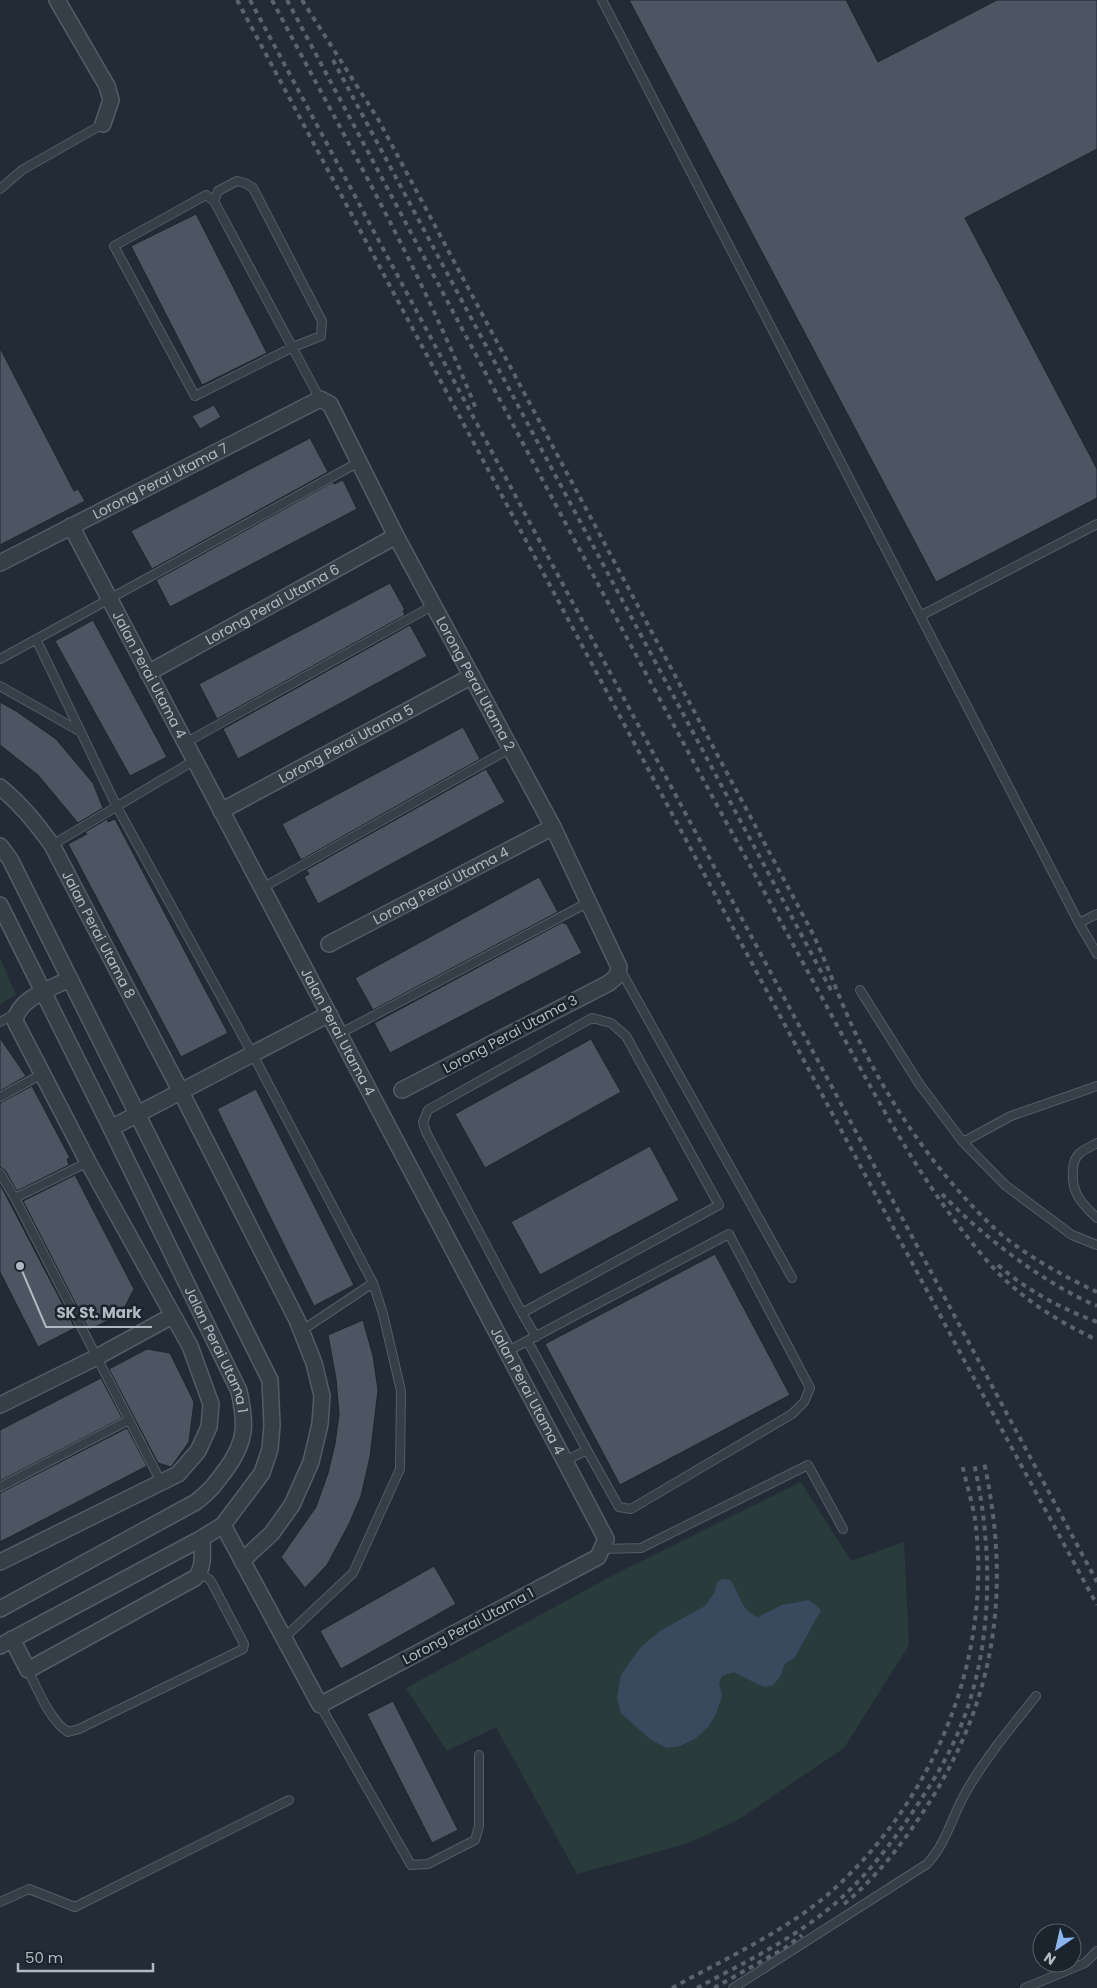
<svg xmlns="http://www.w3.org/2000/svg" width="1097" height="1988" font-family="Poppins,sans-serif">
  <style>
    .green { fill: #293c3b }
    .water { fill: #394a5f }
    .building { fill: #4b5662; stroke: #1d252e }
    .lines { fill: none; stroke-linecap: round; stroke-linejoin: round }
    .service-casing { stroke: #545c65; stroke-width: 10 }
    .minor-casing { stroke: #545c65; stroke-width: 18 }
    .service { stroke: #363e47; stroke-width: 8 }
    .minor { stroke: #363e47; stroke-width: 15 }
    .rail { stroke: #5a6470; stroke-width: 4; stroke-dasharray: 5 5; stroke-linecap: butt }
    .labels { text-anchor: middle; stroke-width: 5; stroke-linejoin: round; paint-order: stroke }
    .street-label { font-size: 14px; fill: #b1b9c3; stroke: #1b232c }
    .leader { fill: none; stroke: #b1b9c3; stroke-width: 2 }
    .callout-dot { fill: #b1b9c3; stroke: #1b232c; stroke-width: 2 }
    .callout-label { font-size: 15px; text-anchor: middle; font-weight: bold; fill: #b1b9c3; stroke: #1b232c; stroke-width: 5; stroke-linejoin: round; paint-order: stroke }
  </style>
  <rect width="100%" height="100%" fill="#232c36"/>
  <path class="green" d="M0 958 16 995 0 1004Z
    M801 1482 851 1561 904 1542 909 1645 844 1748 739 1819 689 1843 577 1874 496 1727 447 1751 406 1688 619 1572Z"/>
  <path class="water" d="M724 1579 730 1580C739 1592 741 1612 758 1617L782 1605 809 1600 821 1610 795 1657 785 1664 780 1677 773 1685 765 1687 759 1685 734 1672 722 1676 719 1683 722 1696 716 1714 708 1727 696 1738 680 1746 667 1748 651 1740 621 1713 617 1697 621 1675 640 1648 660 1631 705 1606 714 1593 718 1581Z"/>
  <path class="building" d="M629 0H846L878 62 997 0H1097V149L965 218 1097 469V498L936 582Z
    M196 214 267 353 202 385 131 246Z
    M0 348 74 491 78 489 85 501 0 545Z
    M214 405 221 417 200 429 192 416Z
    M310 438 328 472 152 569 131 531Z
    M343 480 357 509 170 607 156 580 333 482 334 484Z
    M390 583 405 610 403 611 405 615 217 719 199 684Z
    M93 620 167 757 130 776 55 641Z
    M410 625 427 656 238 759 223 729Z
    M0 702 16 711 56 739 93 783 103 808 78 823 38 775 0 745Z
    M463 727 480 759 301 860 282 824Z
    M486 769 505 802 318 904 304 877 309 874 306 870Z
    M107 819 108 822 115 819 228 1033 181 1057 68 844 87 834 85 832Z
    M539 877 558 912 373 1010 355 978Z
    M563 922 564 924 566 923 582 953 390 1053 374 1023Z
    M0 1038 26 1076 0 1091Z
    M591 1039 621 1092 485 1168 455 1114Z
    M32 1086 70 1158 67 1159 69 1165 17 1191 5 1170 0 1167V1103Z
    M256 1089 354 1285 314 1306 217 1109Z
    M650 1146 679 1200 540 1275 511 1222Z
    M75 1175 134 1289 121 1314 89 1330 23 1201Z
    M0 1184 75 1328 38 1347 0 1272Z
    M715 1254 790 1395 620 1485 545 1344Z
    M363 1320 373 1356 378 1390 370 1457 361 1496 349 1524 327 1565 305 1588 281 1557 316 1507 328 1473 335 1444 339 1414 336 1379 328 1335Z
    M147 1349 170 1353 194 1402 189 1442 171 1467 158 1463 109 1369Z
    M101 1378 122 1418 0 1481V1430Z
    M127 1428 147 1466 0 1542V1493Z
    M434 1566 456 1604 341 1669 320 1631Z
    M393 1701 458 1830 432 1843 367 1714Z"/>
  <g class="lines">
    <g class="service-casing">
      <path id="service" d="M602 0 1079 923 1097 954
        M0 189 22 170 103 124
        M214 201 218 191 237 181 245 183 253 188 322 321 321 336 293 347 195 396 114 246 206 195 214 201 320 399
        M920 616 1097 524
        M36 639 117 807 252 1053 373 1283 383 1314 401 1391 400 1469 353 1573 284 1638
        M0 659 359 462
        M0 686 81 732
        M185 743 434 605
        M52 845 195 760
        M262 888 511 748
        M1079 923 1097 914
        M620 969 792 1278
        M860 990 920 1085 963 1142 1005 1185 1072 1235 1097 1245
        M0 1022 16 1013
        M339 1034 589 902
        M0 1097 42 1074
        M963 1142 1011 1116 1097 1086
        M1097 1143C1092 1146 1085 1149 1080 1153 1074 1158 1073 1164 1073 1171 1071 1193 1082 1204 1097 1218
        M0 1173 15 1198 161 1482
        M15 1198 88 1162
        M522 1313 719 1205 626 1036 611 1023 592 1018 428 1110 423 1122 426 1132 522 1313 536 1337
        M301 1331 373 1283
        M528 1342 587 1450 565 1461
        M508 1351 729 1234 810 1388 804 1402 792 1414 631 1509 619 1507 587 1450
        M0 1487 129 1420
        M602 1549 641 1548 808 1465 843 1529
        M28 1670C37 1688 50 1721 68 1732L79 1729 243 1649 244 1644 212 1583 209 1579 200 1574
        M320 1705 411 1865 428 1864 475 1840 479 1826V1755
        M0 1902 29 1889 75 1907 289 1800
        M733 1988 927 1864C948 1841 952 1815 967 1790 987 1756 1012 1726 1036 1696
        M1025 1988 1085 1963 1097 1951"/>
    </g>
    <g class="minor-casing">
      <g id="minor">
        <path d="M57 0 107 86 111 100 103 124"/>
        <path id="s1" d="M71 526 606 1539 598 1557 320 1705 223 1525"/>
        <path id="s2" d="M0 563 320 399 330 404 396 536 553 827 619 967 617 976 609 983 402 1090"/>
        <path id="s3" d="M148 673 396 536"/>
        <path id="s4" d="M0 787C21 804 36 823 52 845L181 1092 297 1320 314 1363 322 1396 320 1424 311 1462 292 1505 272 1533 242 1561"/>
        <path id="s5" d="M221 811 472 676"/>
        <path d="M0 846 10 859 270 1380 272 1425 270 1449 262 1473 223 1525 202 1538 0 1646"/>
        <path id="s6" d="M0 905 111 1128 239 1391C246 1423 247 1440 227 1468 216 1483 211 1490 196 1502L0 1609"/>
        <path id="s7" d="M329 944 553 827"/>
        <path d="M111 1128 329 1014"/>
        <path d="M0 1405 97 1357 172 1316"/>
        <path d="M0 1562 178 1474 198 1451 209 1427 211 1404 190 1346 88 1162 15 1021C18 999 51 988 70 979"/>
        <path d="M12 1639 28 1670 195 1578C205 1568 202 1551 202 1538"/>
      </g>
    </g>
    <use href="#service" class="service"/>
    <use href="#minor" class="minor"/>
    <path class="rail" d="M237 0 963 1358 1097 1605
      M250 0 1097 1582
      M272 0C343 135 420 267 476 409
      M287 0C433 273 577 547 725 820 763 889 801 959 839 1029 882 1108 924 1187 983 1256 1014 1294 1053 1319 1097 1340
      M302 0 378 119 813 934C831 973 845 1015 865 1052 897 1115 941 1177 992 1226 1019 1252 1063 1276 1097 1292
      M333 60 832 992
      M942 1194C982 1236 1043 1283 1097 1306
      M998 1265C1028 1291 1060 1308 1097 1322
      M844 1904C878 1876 903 1843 927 1806 997 1697 1011 1588 984 1462
      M672 1988C723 1960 790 1929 833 1890 935 1798 993 1657 975 1519 972 1501 966 1482 962 1464
      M697 1988C745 1962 798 1937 839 1900 870 1872 895 1839 918 1804 929 1787 940 1770 949 1752 994 1664 995 1557 974 1463
      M714 1988 785 1948 802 1935"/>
  </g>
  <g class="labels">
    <g class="street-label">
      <text dy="5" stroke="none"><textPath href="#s2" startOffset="180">Lorong Perai Utama 7</textPath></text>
      <text dy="5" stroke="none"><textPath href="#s3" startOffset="142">Lorong Perai Utama 6</textPath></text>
      <text dy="5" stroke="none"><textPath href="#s1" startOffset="168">Jalan Perai Utama 4</textPath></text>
      <text dy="5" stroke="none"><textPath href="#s2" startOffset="686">Lorong Perai Utama 2</textPath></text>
      <text dy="5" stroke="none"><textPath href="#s5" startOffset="142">Lorong Perai Utama 5</textPath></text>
      <text dy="5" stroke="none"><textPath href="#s7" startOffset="126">Lorong Perai Utama 4</textPath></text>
      <text dy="5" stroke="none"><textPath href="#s4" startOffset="179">Jalan Perai Utama 8</textPath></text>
      <text dy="5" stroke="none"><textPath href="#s1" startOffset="572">Jalan Perai Utama 4</textPath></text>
      <text transform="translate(510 1034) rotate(-28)" y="5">Lorong Perai Utama 3</text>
      <text dy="5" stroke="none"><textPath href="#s6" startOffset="495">Jalan Perai Utama 1</textPath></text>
      <text dy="5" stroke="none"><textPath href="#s1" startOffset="978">Jalan Perai Utama 4</textPath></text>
      <text transform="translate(468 1626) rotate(-28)" y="5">Lorong Perai Utama 1</text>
    </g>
  </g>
  <path class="leader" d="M20 1266L46 1327H152"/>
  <circle class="callout-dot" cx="20" cy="1266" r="5"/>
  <g class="callout-label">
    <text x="99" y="1318">SK St. Mark</text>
  </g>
  <g transform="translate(1057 1948) rotate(214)"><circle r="24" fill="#1b232c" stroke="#575f68"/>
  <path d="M0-4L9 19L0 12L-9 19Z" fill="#8bb5ee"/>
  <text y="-8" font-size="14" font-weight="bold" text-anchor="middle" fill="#b1b9c3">N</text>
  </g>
  <path d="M18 1963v8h135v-8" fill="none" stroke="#b1b9c3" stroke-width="2.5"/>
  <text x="25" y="1963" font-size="15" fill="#b1b9c3" stroke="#1b232c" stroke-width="4" paint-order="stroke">50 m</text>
</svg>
